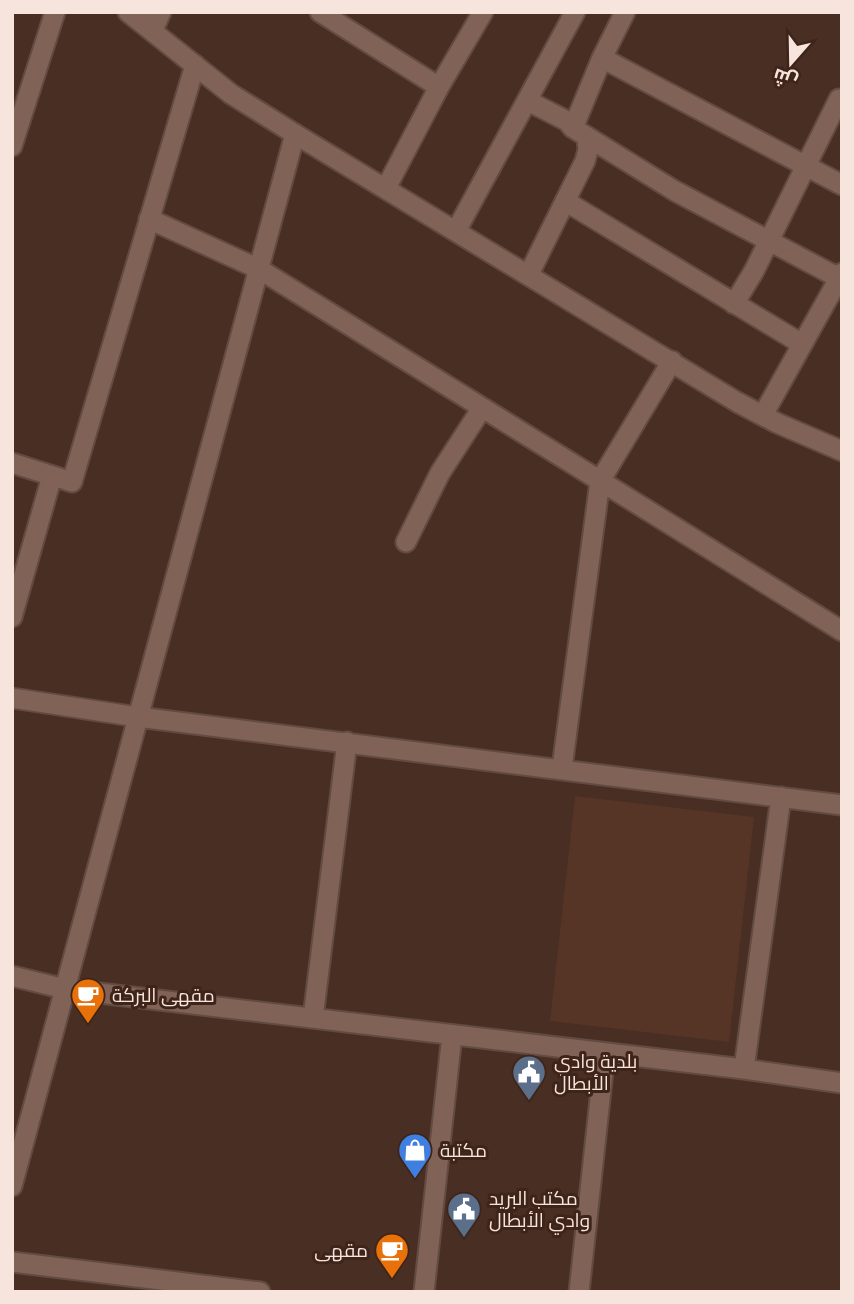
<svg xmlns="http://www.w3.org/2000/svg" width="854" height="1304" font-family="Overpass,Cairo,sans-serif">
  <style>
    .built { fill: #563426 }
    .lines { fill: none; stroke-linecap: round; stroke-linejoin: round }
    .minor-casing { stroke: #624b42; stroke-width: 23 }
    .tertiary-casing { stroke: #624b42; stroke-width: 23 }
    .minor { stroke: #816256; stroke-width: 19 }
    .tertiary { stroke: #816256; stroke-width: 19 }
    .labels { text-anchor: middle; stroke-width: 6; stroke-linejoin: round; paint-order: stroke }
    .poi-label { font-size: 19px; fill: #f6e4dd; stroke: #3e2419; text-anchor: start }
  </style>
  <rect width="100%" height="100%" fill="#492e23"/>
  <path class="built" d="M575 796 754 817 729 1042 550 1021Z"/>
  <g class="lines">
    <g class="minor-casing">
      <path id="minor" d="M320 12 439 87
        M142 17 153 30 161 12
        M602 58 842 185
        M528 101 567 121 573 128 675 191 839 278
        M573 128 602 58 625 12
        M12 146 55 12
        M386 188 439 87 483 12
        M565 201 802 344
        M149 219 259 269 842 631
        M456 231 575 12
        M529 274 585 161 588 150 587 138
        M734 304 754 271 839 99
        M763 415 842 273
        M12 463 72 482 195 65
        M406 542 440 473 482 408
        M12 617 52 476
        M12 698 138 717 842 805
        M562 768 600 481 672 361
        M12 976 65 989 744 1069 842 1083
        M313 1018 347 742
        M744 1069 781 797
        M12 1186 295 134
        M12 1262 260 1292
        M424 1292 452 1035
        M579 1292 605 1053"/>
    </g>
    <g class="tertiary-casing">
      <path id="tertiary" d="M128 12 231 94 295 134 737 402 777 423 842 451"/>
    </g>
    <use href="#minor" class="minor"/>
    <use href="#tertiary" class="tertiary"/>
  </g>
  <defs>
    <g id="cafe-pin" transform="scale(1.75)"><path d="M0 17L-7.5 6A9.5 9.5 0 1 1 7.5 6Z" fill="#e8710a" stroke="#3e2419"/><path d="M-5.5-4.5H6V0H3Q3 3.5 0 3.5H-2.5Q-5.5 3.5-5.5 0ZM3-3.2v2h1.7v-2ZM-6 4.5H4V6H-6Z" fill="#fff"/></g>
    <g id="civic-pin" transform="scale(1.75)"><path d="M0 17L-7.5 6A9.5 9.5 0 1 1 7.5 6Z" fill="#5c6f8a" stroke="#3e2419"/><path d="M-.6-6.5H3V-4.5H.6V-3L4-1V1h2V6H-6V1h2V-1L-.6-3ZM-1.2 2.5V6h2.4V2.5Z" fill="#fff"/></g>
    <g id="shop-pin" transform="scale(1.75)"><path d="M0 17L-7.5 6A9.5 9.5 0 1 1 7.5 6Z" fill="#3f7fe0" stroke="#3e2419"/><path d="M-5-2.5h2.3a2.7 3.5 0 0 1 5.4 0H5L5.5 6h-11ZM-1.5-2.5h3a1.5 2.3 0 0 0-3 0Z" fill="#fff"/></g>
  </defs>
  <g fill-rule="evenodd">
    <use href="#cafe-pin" x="88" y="995"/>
    <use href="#civic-pin" x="529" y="1072"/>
    <use href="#shop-pin" x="415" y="1150"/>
    <use href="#civic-pin" x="464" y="1209"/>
    <use href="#cafe-pin" x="392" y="1250"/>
  </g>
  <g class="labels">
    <g class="poi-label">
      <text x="112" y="1002">مقهى البركة</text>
      <text x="554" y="1068">بلدية وادي<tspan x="554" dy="22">الأبطال</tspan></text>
      <text x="440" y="1157">مكتبة</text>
      <text x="489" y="1205">مكتب البريد<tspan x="489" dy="22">وادي الأبطال</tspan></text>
      <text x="368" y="1257" text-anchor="end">مقهى</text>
    </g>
  </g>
  <rect width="854" height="1304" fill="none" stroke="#f6e4dd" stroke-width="28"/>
  <g transform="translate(791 63) rotate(200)" stroke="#3e2419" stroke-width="5" paint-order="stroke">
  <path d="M0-5L12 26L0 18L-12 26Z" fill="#f6e4dd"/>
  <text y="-10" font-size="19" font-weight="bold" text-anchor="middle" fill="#f6e4dd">ش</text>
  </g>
</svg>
